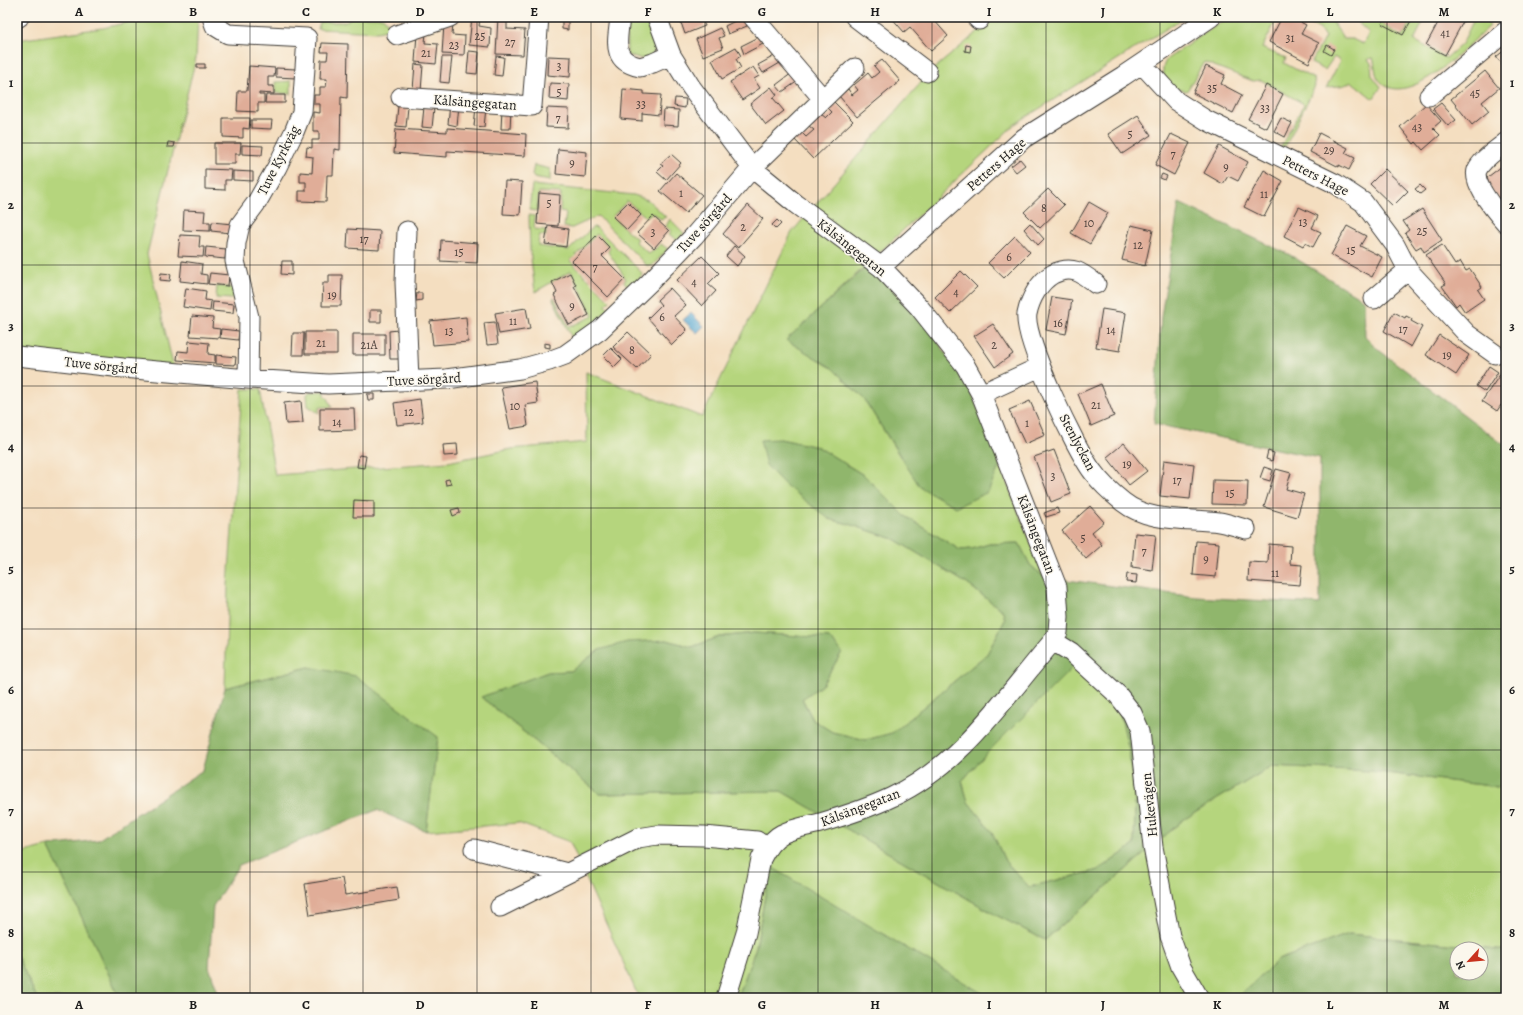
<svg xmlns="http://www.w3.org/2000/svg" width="1523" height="1015" font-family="Alegreya,serif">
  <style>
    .green { fill: #b5d57d; stroke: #68784c }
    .forest { fill: #90b66c; stroke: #566944; fill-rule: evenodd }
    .water { fill: #59a7d2; stroke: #3a6277 }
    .building { fill: #e0ad98 }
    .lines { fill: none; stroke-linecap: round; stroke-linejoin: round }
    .minor-casing { stroke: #3c3935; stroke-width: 21 }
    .minor { stroke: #fff; stroke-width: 19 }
    .grid { fill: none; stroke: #1c1c1c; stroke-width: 1; stroke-opacity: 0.55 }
    .labels { text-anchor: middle; stroke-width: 3; stroke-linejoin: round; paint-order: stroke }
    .number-label { font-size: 12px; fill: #4d403b }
    .street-label { font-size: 14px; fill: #1c1c1c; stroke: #fbf7ec }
    .neatline { fill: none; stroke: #1c1c1c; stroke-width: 1.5 }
    .grid-label { font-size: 13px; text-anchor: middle; font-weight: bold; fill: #1c1c1c }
  </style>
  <rect width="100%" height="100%" fill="#fbf7ec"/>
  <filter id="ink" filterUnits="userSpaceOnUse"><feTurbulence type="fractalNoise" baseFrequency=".025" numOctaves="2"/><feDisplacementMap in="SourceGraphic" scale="8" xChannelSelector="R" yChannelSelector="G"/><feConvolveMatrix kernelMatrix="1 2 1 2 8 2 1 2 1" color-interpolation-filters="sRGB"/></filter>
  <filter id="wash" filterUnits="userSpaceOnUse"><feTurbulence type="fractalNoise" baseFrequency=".012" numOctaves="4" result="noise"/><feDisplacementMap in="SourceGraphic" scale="16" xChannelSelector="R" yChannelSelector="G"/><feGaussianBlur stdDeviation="0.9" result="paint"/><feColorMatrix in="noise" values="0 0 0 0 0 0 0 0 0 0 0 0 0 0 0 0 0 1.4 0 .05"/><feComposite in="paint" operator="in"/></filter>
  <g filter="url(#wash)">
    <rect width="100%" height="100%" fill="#f4dec0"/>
    <path class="green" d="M151 17H198L196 58 147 254 174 369 172 382 17 363V40L103 28Z
      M352 17H383L387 22 389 28 387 30 377 32 318 29 320 22H346Z
      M626 17H649C656 36 663 44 647 60L627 55Z
      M996 17H1185L1015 124 787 340 832 368 864 399 901 458 1000 465 1044 577 1030 565 1019 543 989 544 972 549 960 550 905 516 865 476 818 447 780 439 829 519 849 524 894 539 966 583 1003 611 1005 620 987 654 892 733 866 740 832 732 813 720 802 698 822 685 842 652 829 638 754 633 719 637 692 647 667 640 599 650 571 671 548 672 482 698 600 794 781 791 996 915 1045 940 1183 820 1272 766 1370 771 1506 788V950L1349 934 1278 960 1237 998H982L985 995 766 890 756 947 738 998H639L570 842 518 823 426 831 438 737 309 667 225 688 228 585 242 389H260L275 475 448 462 511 449 587 442 586 372 702 417 792 232 930 72Z
      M1228 17H1278L1262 48 1286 58 1284 63 1314 79 1315 86 1286 145 1280 148 1304 104 1261 80 1253 81 1204 62 1187 91 1171 88C1164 77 1159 71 1167 59Z
      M1295 17H1329L1344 39H1352L1363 44 1369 33 1352 17H1384L1380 23 1402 37 1413 20 1419 22 1422 17H1426L1414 40 1446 58 1462 44 1475 17H1483L1490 26C1470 43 1407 112 1380 81 1374 75 1376 66 1373 58L1368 59 1371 63 1372 75 1381 87 1373 99 1351 81C1345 88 1334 85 1326 88L1340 61 1334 57 1325 70 1311 63 1325 37 1320 29Z
      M291 81V94L275 93V82Z
      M534 165 550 169V181L534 178 532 175Z
      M532 185 634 195 648 200 666 217 661 219 652 213 646 217 627 201 612 217 637 239 635 241 649 254 661 244 668 249 652 266 646 265 598 216 572 228 564 227 566 213 560 212 561 193 539 192 537 211 529 210Z
      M529 215 535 216 534 229 546 230V236L539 235 538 246 569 250 593 227 597 228 642 273 641 277 631 289 624 282 626 279 608 252 610 248 597 234 570 261 610 301 606 305 609 309 590 327 572 338 553 299 554 297 569 327 593 316 571 271 535 292 530 250Z
      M670 219 683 232 684 234 677 241 669 234 671 231 666 226Z
      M217 286 236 288 239 298H233L232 299 216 298Z
      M325 391V395L328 398 332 407H319V413L308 406 307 394 309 392Z
      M1074 665 1119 709 1129 750 1135 805 1134 845 1099 870 1029 887 1005 861 992 832 968 802 962 781 984 756Z
      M48 846 120 998H37L17 956V854Z"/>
    <path class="forest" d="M1179 203 1290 255 1364 300 1365 336 1380 351 1504 445 1506 444V788L1370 771 1272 766 1183 820 1045 940 996 915 781 791 600 794 481 697 548 672 571 671 599 650 627 642 667 640 692 647 719 637 754 633 829 638 842 652 822 685 802 699 813 720 832 732 866 740 892 733 987 654 1005 620 1003 611 966 583 894 539 849 524 829 519 784 484 766 465 760 440 780 439 818 447 865 476 905 516 960 550 972 549 989 544 1019 543 1030 565 1044 577 1196 597 1320 604V458L1154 424 1161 317ZM1074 666 1119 709 1129 750 1135 805 1134 845 1099 870 1029 887 1005 861 992 832 968 802 962 781 984 756Z
      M868 265 924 321 971 391 1000 465 988 492 956 507 920 487 864 399 832 368 786 340Z
      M309 667 356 676 438 737 426 831 377 810 239 865 213 906 209 967 220 998H120L48 846 98 840 203 770 225 688Z
      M773 868 985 995 982 998H738L756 947 766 890Z
      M1349 934 1506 950V998H1237L1278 960ZM1457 949H1481V973H1457Z
      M17 956 37 998H17Z"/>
    <path class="water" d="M691 313 704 326 697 333 683 320Z"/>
    <g id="blocks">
      <path class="building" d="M321 17H341V20L321 19Z
        M472 17H480L479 26 491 28 490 47 469 45Z
        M498 17 507 18V29L525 30 523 55 496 54Z
        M562 17 568 18V30L562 29Z
        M679 17H701L705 26 685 34Z
        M743 17 747 26 728 34 725 26Z
        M891 17H936L933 19 948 36 931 51 910 27 904 32Z
        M1282 17H1291L1306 25 1301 34 1319 43 1309 63 1269 42Z
        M1385 17H1413L1403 35 1382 24Z
        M1441 17H1455L1463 22 1445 55 1426 45Z
        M444 24H453L452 35 465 36 464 55 442 54Z
        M720 28 724 36 719 38 723 48 703 56 696 39Z
        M417 33H426L425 43 438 44 436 64 415 62Z
        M759 37 763 44 744 54 741 46Z
        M322 43 348 44 347 98 341 97 340 150 334 149 333 175H327L326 202 299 201V191H306V182H300V172L312 173 313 157 306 156 307 147 312 148V140H319V131H313V112L320 113V104H314V95H320V87H326L327 79H320L321 60H327L328 52H321Z
        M966 45 971 46 970 52 965 51Z
        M1327 45 1334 49 1331 55 1324 51Z
        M736 47 741 56 736 59 741 68 722 79 712 60Z
        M1506 49V69L1496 57Z
        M469 51 479 52 477 74 467 73Z
        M776 55 780 63 763 73 758 65Z
        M496 56 504 57 502 76 494 75Z
        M548 56 571 57 570 77 547 75Z
        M442 57H452L449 83 440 82Z
        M882 60 900 81 857 117 839 96 848 89 852 95 858 90 854 85 868 73 872 78 879 72 874 66Z
        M197 64H205V68H197Z
        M415 64 423 65 421 91 413 90Z
        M249 66 275 68 274 77H268V86H274V94L259 93V95H264V103H258V112L237 111 238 91H247Z
        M1206 66 1225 75 1221 84 1242 95 1233 113 1193 93Z
        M753 67 759 76 754 79 760 88 742 100 730 82Z
        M276 68 296 69V78L276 77Z
        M1485 71 1499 88 1482 102 1489 111 1472 125 1451 99Z
        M792 73 798 81 782 92 776 85Z
        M550 83 569 84 568 101 549 99Z
        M1266 85 1283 94 1266 128 1248 119Z
        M771 87 777 95 773 98 784 111 766 125 750 104Z
        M623 89 644 91V94L661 95 659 115 642 113V121L621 119Z
        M266 95H285V103H265Z
        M675 98 686 99 685 108 674 106Z
        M834 102 853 121 813 159 794 139 801 132 806 137 814 130 809 126 821 114 826 118 832 112 828 108Z
        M1441 103 1456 120 1448 126 1433 109Z
        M450 104 459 105 457 126 448 124Z
        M1426 104 1441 121 1433 128 1440 135 1423 150 1416 142 1414 144 1400 127Z
        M398 106 408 107 406 127 396 126Z
        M424 107 434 108 432 128 422 127Z
        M476 107 486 108 484 127 474 126Z
        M547 108 569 109 568 128 546 127Z
        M502 109H511L510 129H501Z
        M664 109 679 110 678 126 663 125Z
        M1138 115 1151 135 1122 154 1108 134Z
        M223 118H250L249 129 243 128V138L223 137Z
        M1281 118 1292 123 1285 137 1274 131Z
        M251 120H272L271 129 251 128Z
        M447 128 526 134 525 156 447 151V157L394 153 396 129 447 132Z
        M1319 133 1348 148 1345 153 1355 158 1349 170 1339 165V167L1310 152Z
        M1171 134 1190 143 1174 175 1155 165Z
        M168 142 175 143 174 147H167Z
        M214 143H241L240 154H235V164H214Z
        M242 145 263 146 262 155 242 154Z
        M1219 146 1248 162 1238 181 1228 176 1223 184 1204 173Z
        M558 149 587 152 585 177 556 174Z
        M671 154 681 163 666 180 657 172 663 166 660 164Z
        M1020 159 1025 165 1016 172 1011 166Z
        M1506 163V179L1502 182 1506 187V209L1484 180Z
        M205 169 232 170 231 180H225V190L205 189Z
        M1385 169 1408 191 1393 206 1370 184Z
        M1264 170 1283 181 1264 217 1244 207Z
        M233 171 253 172V181L233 180Z
        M676 173 702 195 686 213 660 191Z
        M1162 174 1167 176 1165 180 1160 178Z
        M505 181 522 182 520 215 503 214Z
        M1420 185 1425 190 1420 194 1415 189Z
        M1048 189 1064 205 1040 228 1024 212Z
        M539 193 560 195 558 226 537 224Z
        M628 202 641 215 627 230 613 217Z
        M1089 202 1108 213 1090 244 1071 233Z
        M748 205 763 219 738 248 723 234Z
        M1299 207 1318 216 1312 228 1321 232 1313 247 1305 243 1303 246 1284 236Z
        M1422 209 1442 240 1424 252 1421 246 1416 249 1405 233 1409 230 1403 221Z
        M184 210 205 211 204 222H210V231L183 230Z
        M653 216 669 231 654 248 637 233Z
        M777 220 781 224 776 229 772 225Z
        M212 222 232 224 231 233 211 231Z
        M1030 223 1044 239 1038 245 1024 229Z
        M1131 225 1153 230 1145 266 1122 260Z
        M548 226 568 229 566 247 545 244Z
        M1347 226 1366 236 1360 246 1382 257 1372 277 1331 255Z
        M348 229 380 231 379 250 347 248Z
        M180 235 200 236 199 247H204L203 257 178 256Z
        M597 235 610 248 602 256 625 279 608 297 572 261Z
        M1015 236 1030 252 1004 278 988 263Z
        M441 240 478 243 477 263 440 261Z
        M1442 245 1455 265 1460 261 1466 271 1470 269 1482 287 1478 290 1484 299 1465 312 1459 303 1456 306 1442 286 1446 284 1426 255Z
        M734 246 745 256 737 266 726 256Z
        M206 247 226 249 225 259 205 257Z
        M702 256 719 273 708 284 716 291 702 306 677 280Z
        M182 261 202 264 201 274 207 275V284L180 281Z
        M282 261H292V275L281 274Z
        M961 271 977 287 950 313 935 297Z
        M161 273 171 274 170 281 160 280Z
        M210 273 229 275 228 286 208 284Z
        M570 273 576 285 574 286 589 315 569 325 554 295 557 293 552 282Z
        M329 275H342L341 306H322L323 283H329Z
        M186 288 206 291 205 300 211 301 210 311 183 307Z
        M670 288 686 305 674 316 687 330 672 345 648 318 661 305 657 300Z
        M417 293H422V300L416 301Z
        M1052 297 1072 300 1066 334 1046 330Z
        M213 302 234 304 233 313 212 311Z
        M526 308 530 329 499 334 495 313Z
        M1102 309 1126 313 1120 351 1096 347Z
        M370 310H381V322H370Z
        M1394 312 1405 318 1406 316 1412 319 1411 321 1422 327 1411 347 1384 331Z
        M192 316 213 318 212 328 220 329 219 338 190 336Z
        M466 317 468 342 433 345 430 321Z
        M495 322 498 344 487 345 484 323Z
        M993 324 1013 354 995 367 974 336Z
        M221 329 239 331 238 340 220 338Z
        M398 330 399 359H390L389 331Z
        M305 332H337V354H305Z
        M628 332 651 354 637 369 613 347Z
        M293 333H304L303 355H292Z
        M353 334H385V355H353Z
        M1439 335 1469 355 1456 375 1426 355Z
        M189 341 209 343 208 354 215 355V363L177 360 178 351 188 352Z
        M544 343 550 344V348L544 347Z
        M611 348 622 359 614 367 603 356Z
        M216 355 236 357 235 365 216 364Z
        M1489 366 1498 372 1485 392 1476 386Z
        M1501 373 1506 377V409L1501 405 1497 411 1482 401Z
        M535 382 538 403 525 405 528 426 510 429 501 387Z
        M1101 384 1114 416 1091 426 1078 394Z
        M367 394H374V400H368Z
        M420 399 423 422 397 425 394 403Z
        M301 401 303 423 286 424 284 403Z
        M1030 401 1045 435 1025 444 1009 410Z
        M320 408H354L355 430 320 431Z
        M1124 443 1147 471 1129 485 1107 457Z
        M457 444 458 455 444 456 443 445Z
        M1054 450 1071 494 1051 502 1034 457Z
        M1268 451 1274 453 1272 461 1266 459Z
        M359 455 366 456 364 468 357 467Z
        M1164 460 1194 464 1190 499 1160 496Z
        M1264 467 1273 470 1270 481 1260 478Z
        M1276 469 1291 473 1286 489 1304 494 1297 517 1264 507Z
        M449 479 451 484 446 485 445 480Z
        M1213 480 1248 481 1247 505 1212 504Z
        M354 500 374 501V517H353Z
        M1090 506 1104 522 1092 532 1102 545 1086 559 1062 531Z
        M459 508 460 513 453 516 451 510Z
        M1057 508 1059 513 1046 517 1044 513Z
        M1135 533 1156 535 1152 570 1132 567Z
        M1196 541 1219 543 1216 577 1193 575Z
        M1269 544 1291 546 1290 564 1302 565 1300 585 1248 581 1249 562 1268 563Z
        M1127 574 1137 575 1136 583 1126 582Z
        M342 878 345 895 397 887 399 900 310 915 305 884Z"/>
    </g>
  </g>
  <g filter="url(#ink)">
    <use href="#blocks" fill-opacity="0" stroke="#3c3935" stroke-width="1"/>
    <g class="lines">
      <g class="minor-casing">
        <path id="minor" d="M17 17H19
          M212 17 215 26 228 34 307 38 302 112 294 132 277 167 257 202 240 225 236 243 235 261 249 317 248 379
          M620 17C618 40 610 61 640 67L653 63 671 55
          M657 17 671 55 691 87 752 168 796 204 881 267 919 307 965 365 981 394 1057 587 1059 617 1058 632 1053 641C1004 698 962 764 892 797 869 808 844 816 820 823 808 826 793 828 782 834 772 839 766 849 761 859L746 933 726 998
          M753 17 823 99
          M855 17 927 72
          M976 17 979 20
          M397 35 450 17
          M1142 64 1176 101 1206 120 1336 184 1363 202 1395 245 1408 270 1467 334 1495 354
          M1429 96 1506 31
          M401 97 532 106 539 17
          M1506 142C1497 150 1482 159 1477 170 1472 184 1497 213 1506 223
          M407 231 405 282 409 380
          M881 267 1024 138 1123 76 1211 17
          M1096 284C1081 272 1072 265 1053 274 1039 282 1030 299 1027 314 1023 339 1076 450 1093 472 1100 482 1113 494 1123 502 1149 523 1188 518 1219 522 1228 523 1237 527 1246 529
          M1374 299 1408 270
          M17 356 123 368 248 379 328 384 446 379 520 369 549 361 565 355 600 330 649 283 694 236 752 168 855 68
          M981 394 1040 367
          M1053 641 1071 652 1118 695 1132 713 1140 731 1153 847 1165 911 1170 936 1181 967 1199 998
          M474 849 567 873
          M500 907 638 838 657 835 704 836 757 841 767 848"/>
      </g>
      <use href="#minor" class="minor"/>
    </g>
  </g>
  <path class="grid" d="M136 17V998M250 17V998M363 17V998M477 17V998M591 17V998M705 17V998M818 17V998M932 17V998M1046 17V998M1160 17V998M1273 17V998M1387 17V998M17 143H1506M17 265H1506M17 386H1506M17 508H1506M17 629H1506M17 750H1506M17 872H1506"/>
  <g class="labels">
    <g class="number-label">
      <text x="1445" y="37">41</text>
      <text x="480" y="40">25</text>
      <text x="1290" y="42">31</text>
      <text x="510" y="46">27</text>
      <text x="454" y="49">23</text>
      <text x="426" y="57">21</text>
      <text x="559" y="70">3</text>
      <text x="1212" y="92">35</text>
      <text x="559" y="96">5</text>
      <text x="1475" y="97">45</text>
      <text x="641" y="108">33</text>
      <text x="1265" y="112">33</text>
      <text x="558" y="122">7</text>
      <text x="1417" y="131">43</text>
      <text x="1130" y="138">5</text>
      <text x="1329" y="154">29</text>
      <text x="1173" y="158">7</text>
      <text x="572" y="167">9</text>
      <text x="1226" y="171">9</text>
      <text x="681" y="197">1</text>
      <text x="1264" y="198">11</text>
      <text x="549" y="207">5</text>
      <text x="1044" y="212">8</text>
      <text x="1303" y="226">13</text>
      <text x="1089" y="227">10</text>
      <text x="743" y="231">2</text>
      <text x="1422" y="235">25</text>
      <text x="653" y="236">3</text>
      <text x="364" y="243">17</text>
      <text x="1138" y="249">12</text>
      <text x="1351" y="254">15</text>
      <text x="459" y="256">15</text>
      <text x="1009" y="261">6</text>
      <text x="595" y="271">7</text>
      <text x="694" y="286">4</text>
      <text x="956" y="296">4</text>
      <text x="332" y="299">19</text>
      <text x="572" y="310">9</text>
      <text x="662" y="321">6</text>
      <text x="513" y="325">11</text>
      <text x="1058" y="327">16</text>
      <text x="1403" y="333">17</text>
      <text x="1111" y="334">14</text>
      <text x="449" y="335">13</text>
      <text x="321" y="347">21</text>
      <text x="369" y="349">21A</text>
      <text x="994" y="349">2</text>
      <text x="632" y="354">8</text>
      <text x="1447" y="359">19</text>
      <text x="1096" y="409">21</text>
      <text x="515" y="410">10</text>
      <text x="409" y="416">12</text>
      <text x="337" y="426">14</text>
      <text x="1027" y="427">1</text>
      <text x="1127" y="468">19</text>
      <text x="1053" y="480">3</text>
      <text x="1177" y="484">17</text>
      <text x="1230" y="497">15</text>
      <text x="1083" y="542">5</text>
      <text x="1144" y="555">7</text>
      <text x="1206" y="563">9</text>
      <text x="1275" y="577">11</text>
    </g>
    <g class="street-label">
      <text transform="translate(475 102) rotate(4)" y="5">Kålsängegatan</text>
      <text transform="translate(278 160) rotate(-63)" y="5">Tuve Kyrkväg</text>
      <text transform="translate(996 164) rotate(-41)" y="5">Petters Hage</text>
      <text transform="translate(1316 175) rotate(27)" y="5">Petters Hage</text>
      <text transform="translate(704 223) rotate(-48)" y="5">Tuve sörgård</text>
      <text transform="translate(852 247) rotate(38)" y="5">Kålsängegatan</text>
      <text transform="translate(101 365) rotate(6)" y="5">Tuve sörgård</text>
      <text transform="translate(424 379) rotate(-3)" y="5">Tuve sörgård</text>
      <text transform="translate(1078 442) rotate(62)" y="5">Stenlyckan</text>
      <text transform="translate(1037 534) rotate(69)" y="5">Kålsängegatan</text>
      <text transform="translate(1149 805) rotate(-96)" y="5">Hukevägen</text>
      <text transform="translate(860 807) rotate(-21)" y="5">Kålsängegatan</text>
    </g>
  </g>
  <rect width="1523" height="1015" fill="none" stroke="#fbf7ec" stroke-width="44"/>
  <g transform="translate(1469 961) rotate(243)"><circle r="19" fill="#fbf7ec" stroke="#a29f99"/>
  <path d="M0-3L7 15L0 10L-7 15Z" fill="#c8321e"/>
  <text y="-6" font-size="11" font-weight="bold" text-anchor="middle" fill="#1c1c1c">N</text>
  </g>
  <rect x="22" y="22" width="1479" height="971" class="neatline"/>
  <g class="grid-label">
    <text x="79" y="16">A</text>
    <text x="193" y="16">B</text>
    <text x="306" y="16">C</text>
    <text x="420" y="16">D</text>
    <text x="534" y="16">E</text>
    <text x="648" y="16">F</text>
    <text x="762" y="16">G</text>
    <text x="875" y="16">H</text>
    <text x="989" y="16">I</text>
    <text x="1103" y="16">J</text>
    <text x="1217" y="16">K</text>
    <text x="1330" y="16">L</text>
    <text x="1444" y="16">M</text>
    <text x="11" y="87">1</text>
    <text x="1512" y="87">1</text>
    <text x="11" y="209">2</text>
    <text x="1512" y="209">2</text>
    <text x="11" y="330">3</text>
    <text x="1512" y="330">3</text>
    <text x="11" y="451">4</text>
    <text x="1512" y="451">4</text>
    <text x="11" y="573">5</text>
    <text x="1512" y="573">5</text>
    <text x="11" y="694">6</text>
    <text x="1512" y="694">6</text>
    <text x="11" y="815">7</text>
    <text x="1512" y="815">7</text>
    <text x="11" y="937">8</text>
    <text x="1512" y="937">8</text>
    <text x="79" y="1009">A</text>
    <text x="193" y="1009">B</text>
    <text x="306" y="1009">C</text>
    <text x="420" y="1009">D</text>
    <text x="534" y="1009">E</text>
    <text x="648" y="1009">F</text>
    <text x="762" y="1009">G</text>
    <text x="875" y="1009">H</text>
    <text x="989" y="1009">I</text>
    <text x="1103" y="1009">J</text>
    <text x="1217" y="1009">K</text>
    <text x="1330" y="1009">L</text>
    <text x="1444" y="1009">M</text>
  </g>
</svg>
